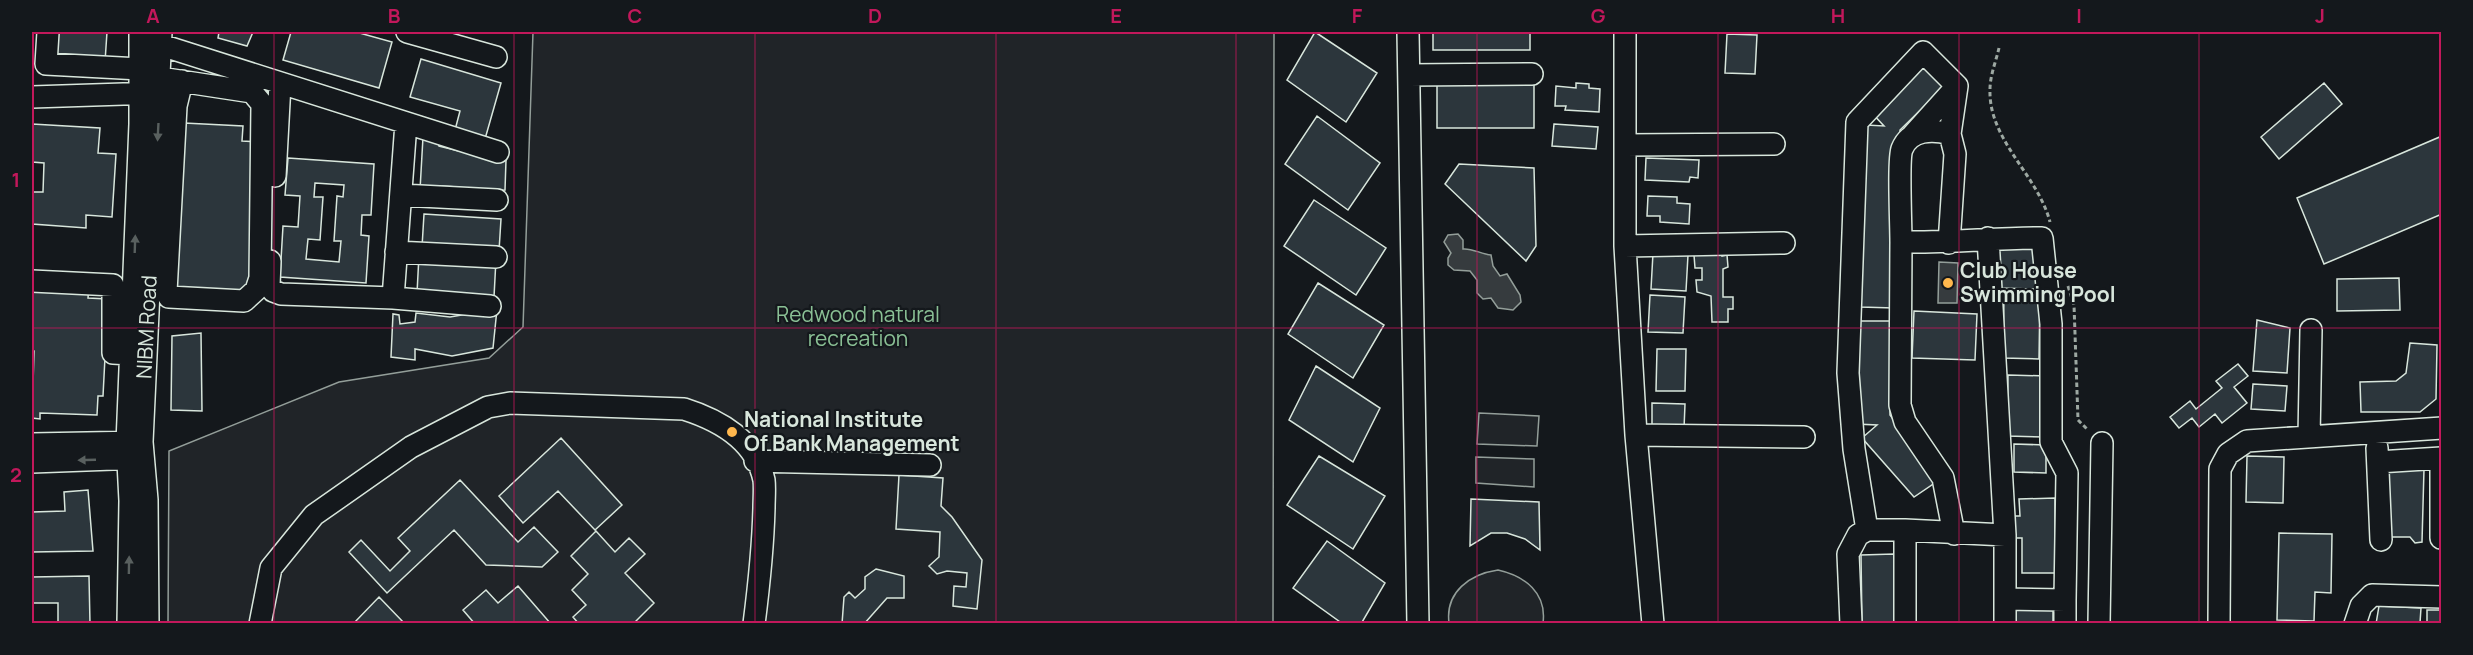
<svg xmlns="http://www.w3.org/2000/svg" width="2473" height="655" font-family="Manrope,sans-serif">
  <style>
    .green { fill: #202428; stroke: #939e99; stroke-width: 1.5 }
    .water { fill: #363b3e; stroke: #939e99; stroke-width: 1.5 }
    .building { fill: #2c363c; stroke: #d8e6dc; stroke-width: 1.5; fill-rule: evenodd }
    .lines { fill: none; stroke-linecap: round; stroke-linejoin: round }
    .minor-casing { stroke: #d8e6dc; stroke-width: 24 }
    .path { stroke: #9da8a2; stroke-width: 3; stroke-dasharray: 4.5 3; stroke-linecap: butt }
    .minor { stroke: #14181c; stroke-width: 21 }
    .oneway { fill: #59605f }
    .grid { fill: none; stroke: #c2185b; stroke-width: 1.5; stroke-opacity: 0.55 }
    .poi-dot { fill: #ffb74d; stroke: #14181c; stroke-width: 2 }
    .labels { text-anchor: middle; stroke-width: 4.5; stroke-linejoin: round; paint-order: stroke }
    .poi-label { font-size: 21px; font-weight: bold; fill: #d8e6dc; stroke: #14181c; text-anchor: start }
    .park-label { font-size: 21px; fill: #8ac095; stroke: #14181c }
    .street-label { font-size: 21px; fill: #d8e6dc; stroke: #14181c }
    .neatline { fill: none; stroke: #c2185b; stroke-width: 2 }
    .grid-label { font-size: 20px; text-anchor: middle; font-weight: bold; fill: #c2185b }
  </style>
  <rect width="100%" height="100%" fill="#14181c"/>
  <path class="green" d="M533 32H1274L1273 623 168 624 169 451 339 382 489 358 523 327Z
    M1479 413 1539 416 1537 446 1477 444Z
    M1476 457 1534 459V487L1476 483Z
    M1498 570C1525 576 1547 593 1543 623H1449C1445 592 1470 574 1498 570Z"/>
  <path class="water" d="M1458 234 1463 240V249C1472 248 1481 254 1491 255L1493 266 1500 276 1507 274 1520 295 1521 302 1513 310 1498 308 1491 298 1483 299 1477 293V280L1470 271 1454 270 1448 265V258L1451 253 1444 242 1448 235Z
    M1939 262 1958 263 1957 303H1938Z"/>
  <path class="building" d="M55 32H107L105 62 54 59Z
    M219 32H253L247 46 218 38Z
    M291 32H356L392 42 379 88 283 60Z
    M1315 32 1377 73 1346 122 1287 80Z
    M1433 32H1530V50H1433Z
    M1727 34 1757 35 1755 74 1725 73Z
    M1925 57 1949 82 1900 130 1894 308 1860 307 1866 125 1884 126 1870 111Z
    M421 59 501 83 485 139 455 130 460 111 410 97Z
    M1437 80H1534V128H1437Z
    M1576 83 1589 84V88L1600 89 1599 112 1565 110 1566 106H1555L1556 86 1576 88Z
    M2324 83 2342 104 2279 159 2261 137Z
    M1317 116 1380 163 1348 210 1285 164Z
    M184 123 243 126 242 141 260 142 251 292 174 287Z
    M32 124 100 128 98 153 116 154 112 217 86 215V228L32 224V192H43L44 163 32 162Z
    M1554 124 1598 127 1596 149 1552 146Z
    M2442 136V214L2324 264 2297 198Z
    M423 137H436L439 146 459 151 458 144 506 160 505 190 457 192V187L442 186 441 191 420 190Z
    M288 158 374 164 371 215H362L361 235 369 236 366 283 280 277 283 226 298 227 300 196 285 195ZM315 183 344 185 343 197 337 196 334 241H341L339 262 306 259 308 239 320 240 323 197H314Z
    M1646 158 1699 160 1698 178 1690 177 1689 182 1645 180Z
    M1459 164 1534 168 1536 246 1526 261 1445 184Z
    M1648 196 1677 197V203L1690 204 1689 224 1660 222V216H1647Z
    M1314 200 1386 248 1356 295 1284 246Z
    M424 214 501 219 499 251 422 247Z
    M1998 240 2038 241 2037 289 1997 288Z
    M1721 248 1722 256 1727 255 1728 267 1723 269V297H1733V309H1728V322H1712L1711 296 1697 292 1696 280H1702V268H1695L1694 255Z
    M1653 253 1688 255 1686 291 1651 289Z
    M419 255 496 259 494 297 417 293Z
    M2399 278 2400 310 2337 311V279Z
    M32 283 89 286 88 298 108 299 103 396H98L97 415 40 413V419L32 418 34 351 32 350Z
    M1318 283 1384 325 1353 378 1288 334Z
    M1650 295 1685 297 1683 333 1648 332Z
    M2004 295H2040L2039 359 2003 358Z
    M497 309 493 348 452 356 415 349V360L391 357 393 314 399 315 400 324 415 322 416 313 450 317Z
    M1914 311 1977 314 1975 360 1912 358Z
    M2257 320 2290 328 2287 373 2253 371Z
    M1856 321H1891L1890 415 1939 480 1914 497 1862 438 1877 425 1855 424Z
    M201 333 202 411 171 410 172 336Z
    M2410 343 2437 345 2436 399 2420 412H2361L2360 382 2396 381 2406 373Z
    M1657 349H1686L1685 391H1656Z
    M2238 364 2248 376 2234 387 2247 403 2222 423 2215 414 2199 427 2192 418 2179 428 2170 417 2190 401 2196 409 2222 388 2216 381Z
    M1316 366 1380 408 1353 462 1289 420Z
    M2008 375 2047 376 2046 437 2007 436Z
    M2253 384 2287 386 2285 411 2251 409Z
    M1652 403 1685 404 1684 429 1652 428Z
    M561 438 622 505 595 530 558 491 523 523 499 496Z
    M2014 444 2046 445V473L2014 472Z
    M1319 456 1385 496 1353 549 1287 505Z
    M2247 456 2284 457 2283 503 2246 502Z
    M2424 469 2422 542 2415 543 2410 537H2385L2382 470Z
    M899 475 943 478 941 506 952 517 982 560 977 609 953 606 954 586 966 587 967 573 947 571 937 574 929 566 939 557 940 532 896 529Z
    M460 480 518 542 534 527 558 552 542 567 486 565 454 530 387 593 349 552 361 540 390 571 410 551 398 538Z
    M88 490 93 551 32 552V512L65 511 64 492Z
    M2055 498V573H2022V538H2015V516H2020L2019 499Z
    M1471 499 1539 502 1540 550 1525 539 1507 533H1491L1470 546Z
    M596 531 615 552 629 538 645 554 625 573 654 603 633 624H579L573 617 586 605 572 590 588 574 571 556Z
    M2279 533 2332 534 2331 593 2315 592 2314 621 2277 620Z
    M1327 541 1385 583 1361 624H1343L1293 588Z
    M1894 554 1895 624H1862L1861 555Z
    M876 569 904 576V598H887L864 624H842L844 597 849 592 855 598 865 589V577Z
    M89 576 90 624H58V603H32V577Z
    M518 586 551 624H475L463 610 486 590 498 603Z
    M379 597 405 624H353Z
    M2379 606 2421 608 2420 623H2427V610H2442V624H2376Z
    M2016 610H2053V624H2016Z"/>
  <g class="lines">
    <g class="minor-casing">
      <path id="minor" d="M48 32 46 64 140 69
        M407 32 496 57
        M1408 32 1418 624
        M1625 32V246L1636 435 1653 624
        M161 45 498 152
        M1409 75 1532 74
        M160 78 252 92 262 104 260 278 256 290 244 301 169 297 166 292 176 106 182 81
        M32 97 154 93
        M406 123 393 298 490 306
        M1950 134 1957 86
        M1911 137 1957 86
        M1625 145 1774 144
        M275 176 280 84
        M401 195 497 200
        M1988 238 2005 535V624
        M1901 242C1901 225 1898 159 1902 149 1910 129 1933 129 1950 134L1955 154 1949 243
        M1625 246 1784 243
        M396 252 496 257
        M270 261 269 285 273 291 281 294 393 298
        M32 281 113 285V353L131 354
        M1636 435 1804 437
        M2309 437 2311 330
        M32 444 141 442
        M2377 448 2381 540
        M755 461 930 465
        M32 462 140 458
        M2378 462 2441 458V538
        M1867 530 1854 449 1848 373 1857 122 1923 52 1957 86
        M1905 530V624
        M1954 534 1943 478 1905 422 1900 405 1901 242C1948 243 1995 238 2042 238L2051 324V442L2067 473 2065 600
        M2005 599 2065 600V624
        M128 624 130 501 127 443 140 124V32
        M148 624 147 500 142 442 161 32
        M260 624 271 568 314 515 411 447 488 407 510 403 684 409C719 420 756 441 764 480 765 488 764 499 764 508 763 547 759 585 754 624
        M1851 624 1848 554 1858 535 1867 530H1905L2005 535
        M2099 624 2102 443
        M2219 624 2220 469 2228 454 2247 441 2442 428
        M2355 624 2361 606 2372 595 2442 597"/>
    </g>
    <path class="path" d="M1999 48C1996 61 1990 76 1990 89 1988 140 2038 175 2050 222
      M2068 286 2074 305 2078 420 2088 430"/>
    <use href="#minor" class="minor"/>
  </g>
  <defs><path id="oneway-solid" d="M-6-.8H1V-3.2L6.5 0L1 3.2V.8H-6Z" transform="scale(1.5)"/></defs>
  <g class="oneway">
    <use href="#oneway-solid" transform="translate(158 132) rotate(93)"/>
    <use href="#oneway-solid" transform="translate(135 244) rotate(-88)"/>
    <use href="#oneway-solid" transform="translate(87 460) rotate(178)"/>
    <use href="#oneway-solid" transform="translate(129 565) rotate(-89)"/>
  </g>
  <path class="grid" d="M274 32V624M514 32V624M755 32V624M996 32V624M1236 32V624M1477 32V624M1718 32V624M1959 32V624M2199 32V624M32 328H2442"/>
  <g class="poi-dot">
    <circle cx="1948" cy="283" r="6"/>
    <circle cx="732" cy="432" r="6"/>
  </g>
  <g class="labels">
    <g class="poi-label">
      <text x="1960" y="278">Club House<tspan x="1960" dy="24">Swimming Pool</tspan></text>
      <text x="744" y="427">National Institute<tspan x="744" dy="24">Of Bank Management</tspan></text>
    </g>
    <g class="park-label">
      <text x="858" y="322">Redwood natural<tspan x="858" dy="24">recreation</tspan></text>
    </g>
    <g class="street-label">
      <text transform="translate(147 327) rotate(-87)" y="7">NIBM Road</text>
    </g>
  </g>
  <rect width="2473" height="655" fill="none" stroke="#14181c" stroke-width="66"/>
  <rect x="33" y="33" width="2407" height="589" class="neatline"/>
  <g class="grid-label">
    <text x="153" y="23">A</text>
    <text x="394" y="23">B</text>
    <text x="635" y="23">C</text>
    <text x="875" y="23">D</text>
    <text x="1116" y="23">E</text>
    <text x="1357" y="23">F</text>
    <text x="1598" y="23">G</text>
    <text x="1838" y="23">H</text>
    <text x="2079" y="23">I</text>
    <text x="2320" y="23">J</text>
    <text x="16" y="187">1</text>
    <text x="16" y="482">2</text>
  </g>
</svg>
